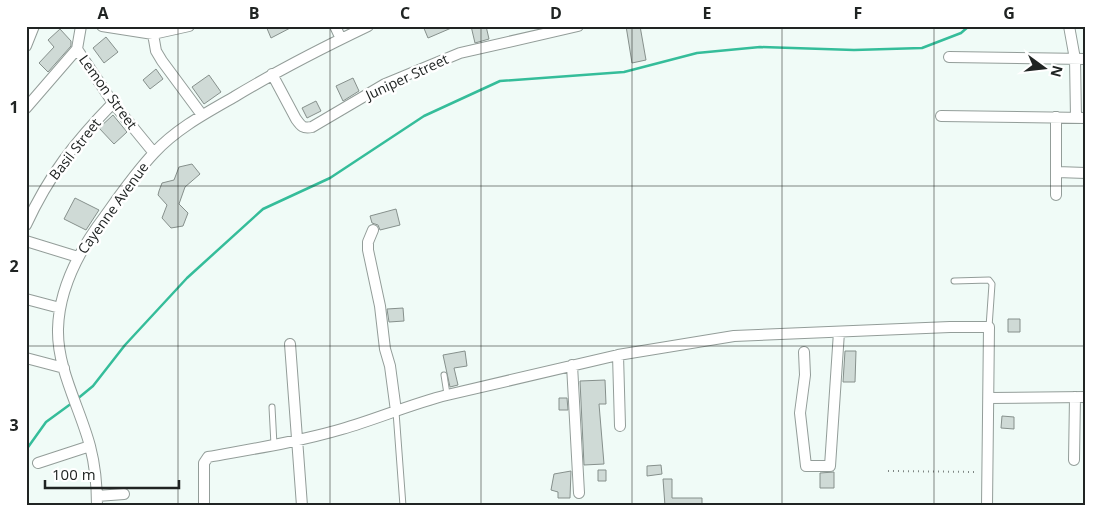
<svg xmlns="http://www.w3.org/2000/svg" width="1112" height="532" font-family="'Open Sans',sans-serif">
  <style>
    .lines { fill: none; stroke-linecap: round; stroke-linejoin: round }
    .stream { stroke: #35bd9a; stroke-width: 2.5 }
    .building { fill: #cfdad6; stroke: #86908c }
    .service-casing { stroke: #939d99; stroke-width: 7 }
    .minor-casing { stroke: #939d99; stroke-width: 12 }
    .path { stroke: #7f8784; stroke-width: 2; stroke-dasharray: 1 4; stroke-linecap: butt }
    .service { stroke: #fff; stroke-width: 5 }
    .minor { stroke: #fff; stroke-width: 10 }
    .grid { fill: none; stroke: #202423; stroke-width: 1; stroke-opacity: 0.55 }
    .labels { text-anchor: middle; stroke-width: 5; stroke-linejoin: round; paint-order: stroke }
    .street-label { font-size: 14px; fill: #202423; stroke: #fff }
    .neatline { fill: none; stroke: #202423; stroke-width: 2 }
    .grid-label { font-size: 16px; text-anchor: middle; font-weight: bold; fill: #202423 }
  </style>
  <rect width="100%" height="100%" fill="#f0fbf7"/>
  <g class="lines">
    <path class="stream" d="M76 400 93 386 125 345 187 278 263 209 330 178 424 116 500 81 624 72 697 53 760 47 854 50 922 48 961 33 969 26
      M26 450 46 422 72 403"/>
  </g>
  <path class="building" d="M266 26H294L271 38Z
    M423 26H456L428 38Z
    M471 26H486L489 39 475 43Z
    M626 26H640L646 60 632 63Z
    M60 29 71 41V46L48 72 39 63 54 47 48 40Z
    M106 37 118 52 104 63 93 48Z
    M156 69 163 79 150 89 143 80Z
    M209 75 221 92 204 104 192 87Z
    M353 78 359 91 343 101 336 86Z
    M316 101 321 111 307 118 302 108Z
    M113 115 127 132 114 144 99 128Z
    M192 164 200 174 185 187 179 204 188 213 183 226 171 228 162 218 167 205 158 195 159 191 162 183 174 180 179 167Z
    M75 198 99 210 86 230 64 219Z
    M396 209 400 225 380 230 378 225 372 223 370 216Z
    M403 308 404 321 389 322 387 309Z
    M1008 319H1020V332H1008Z
    M465 351 467 366 454 368 458 385 450 387 443 355Z
    M845 351H856L855 382H843Z
    M605 380 606 404H599L604 464 584 465 580 381Z
    M559 398H567L568 410H559Z
    M1002 416 1014 417V429L1001 428Z
    M661 465 662 474 647 476V466Z
    M598 470H606V481H598Z
    M571 471 570 498H558V492L551 490 554 474Z
    M834 472V488H820V473Z
    M663 479H672V498H702V506H665Z"/>
  <g class="lines">
    <g class="service-casing">
      <path id="service" d="M954 281 989 280 992 284 989 327
        M444 375 447 394
        M272 407 274 445
        M396 412 403 506"/>
    </g>
    <g class="minor-casing">
      <path id="minor" d="M81 26 77 49 113 103 154 153
        M102 26 153 34 189 26
        M335 26 341 39
        M1069 26 1075 59 1076 118
        M153 34 156 51 162 61 202 115
        M26 46 34 26
        M949 57 1086 59
        M272 74 296 119C301 126 303 129 312 127L385 84 460 53 578 26
        M26 108 77 49
        M941 116 1086 118
        M1056 117V195
        M1057 172 1086 173
        M26 225C49 175 75 142 113 103
        M373 230 368 242V250L380 306 385 349 390 366 396 411
        M26 241 78 257
        M26 299 60 308
        M290 344 302 506
        M804 352 805 375 800 413 806 466H830L839 332
        M618 355 620 426
        M26 358 64 368
        M572 365 579 493
        M989 398 1086 397
        M1074 460 1075 397
        M38 463 90 446
        M97 496 124 494
        M97 506C97 486 95 465 90 446 80 408 57 369 58 329 59 287 80 249 105 216 120 195 136 172 154 153 176 129 206 113 234 97 277 71 322 48 368 26
        M204 506V463L208 457C252 449 298 442 342 429 377 419 411 404 447 395L618 355 734 336 950 327H989L987 506"/>
    </g>
    <path class="path" d="M888 471 978 472"/>
    <use href="#service" class="service"/>
    <use href="#minor" class="minor"/>
  </g>
  <path class="grid" d="M178 26V506M330 26V506M481 26V506M632 26V506M782 26V506M934 26V506M26 186H1086M26 346H1086"/>
  <g class="labels">
    <g class="street-label">
      <text transform="translate(407 77) rotate(-25)" y="5">Juniper Street</text>
      <text transform="translate(108 92) rotate(54)" y="5">Lemon Street</text>
      <text transform="translate(75 149) rotate(-52)" y="5">Basil Street</text>
      <text transform="translate(113 208) rotate(-54)" y="5">Cayenne Avenue</text>
    </g>
  </g>
  <rect width="1112" height="532" fill="none" stroke="#ffffff" stroke-width="55"/>
  <g transform="translate(1044 68) rotate(105)" stroke="#ffffff" stroke-width="4" paint-order="stroke">
  <path d="M0-4L9 19L0 12L-9 19Z" fill="#202423"/>
  <text y="-8" font-size="14" font-weight="bold" text-anchor="middle" fill="#202423">N</text>
  </g>
  <path d="M45 480v8h134v-8" fill="none" stroke="#202423" stroke-width="2.5"/>
  <text x="52" y="480" font-size="15" fill="#202423" stroke="#ffffff" stroke-width="4" paint-order="stroke">100 m</text>
  <rect x="28" y="28" width="1056" height="476" class="neatline"/>
  <g class="grid-label">
    <text x="103" y="19">A</text>
    <text x="254" y="19">B</text>
    <text x="405" y="19">C</text>
    <text x="556" y="19">D</text>
    <text x="707" y="19">E</text>
    <text x="858" y="19">F</text>
    <text x="1009" y="19">G</text>
    <text x="14" y="113">1</text>
    <text x="14" y="272">2</text>
    <text x="14" y="431">3</text>
  </g>
</svg>
